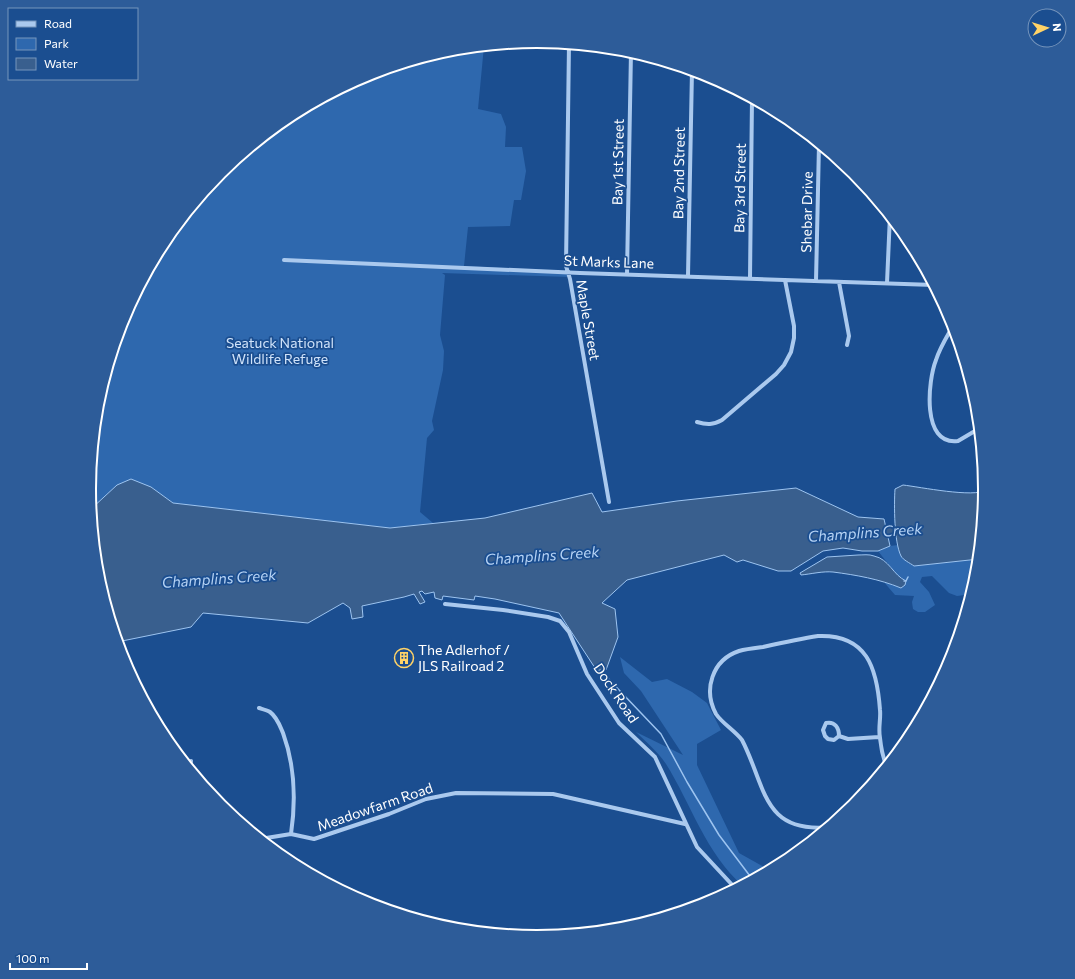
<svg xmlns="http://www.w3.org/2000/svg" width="1075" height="979" font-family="Commissioner,sans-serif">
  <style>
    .green { fill: #2e68ae }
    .water { fill: #395f8e; stroke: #9dc4f0 }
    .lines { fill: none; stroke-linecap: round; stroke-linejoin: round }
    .stream { stroke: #9dc4f0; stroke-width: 1.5 }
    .river { stroke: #395f8e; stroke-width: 9 }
    .minor { stroke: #aac9ee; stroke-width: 4 }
    .labels { text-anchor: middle; stroke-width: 3.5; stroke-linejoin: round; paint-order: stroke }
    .street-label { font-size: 14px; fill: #fff; stroke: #1b4e90 }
    .park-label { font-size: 14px; fill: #d0e3fa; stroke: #1b4e90 }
    .poi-label { font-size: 14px; fill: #fff; stroke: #1b4e90; text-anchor: start }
    .water-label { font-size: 15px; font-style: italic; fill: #b6d3f5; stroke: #1b4e90 }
    .rim { fill: none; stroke: #fff; stroke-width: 2 }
  </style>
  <rect width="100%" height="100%" fill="#1b4e90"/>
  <path class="green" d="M484 46 478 109 501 114 506 127 505 147H522L526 171 521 200H514L510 226 468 227 464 266 565 271 570 277 442 273 445 275 440 335 444 351 443 370 432 421 434 430 427 438 420 512 433 523 390 528 173 503 151 487 117 485 91 509 89 489 98 402 123 318 165 240 221 172 289 116 366 75 450 50Z
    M898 545 902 557 914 566 979 559 977 577 972 594 957 596 949 593 932 576 922 577 920 582 929 592 935 605 925 612H918L913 609 912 602 914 596 895 595 883 581 901 588 896 574 878 551 890 546Z
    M620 657 652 682 667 679 692 692 707 703 721 730 697 744V765L739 853 771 871 743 886C706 854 691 804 666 764 658 752 646 742 636 732L683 755 641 691 624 673Z"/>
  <path class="water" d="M131 479 151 487 173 503 390 528 485 518 592 493 602 512 677 501 796 488 858 517 884 519 890 546 878 551H862L843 548 823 551 791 571H778L743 560 737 562 724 555 627 580 602 603 615 609 618 637 606 670 597 671 559 613 495 599 475 596 474 600 443 596 442 600 435 598 434 592 425 594 422 591 419 592 425 602 420 604 414 594 404 597 362 606 363 617 352 619 350 608 343 603 308 623 203 613 191 627 117 642 98 577 91 509 117 485Z
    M903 485C920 487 974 498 986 490L979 559 914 566C910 563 903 560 901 556 894 542 894 505 895 489Z
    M858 555C863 555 869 554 874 556 889 559 893 575 906 581L905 585 901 588C879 579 856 575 833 572 823 571 811 574 801 575L800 573 827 557Z"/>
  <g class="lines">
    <path class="stream" d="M904 581H906L908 577
      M600 670 661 734 687 782 719 835 753 880"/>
    <path class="river" d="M874 533 907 530"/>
    <path class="minor" d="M569 44 566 266 570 279 609 502
      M284 260 580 273 934 285
      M627 274 631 51
      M688 276 692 70
      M750 278 752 98
      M816 281 819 144
      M839 282 849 336 847 345
      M887 283 890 215
      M954 324C948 335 940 347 936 360 928 380 921 446 958 441L980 428
      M697 422C707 425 713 425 722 420L776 374 784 365 791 352 794 338V326L785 280
      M445 604 503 610 548 617 560 621 569 632 587 674 619 723 655 757 697 847 736 889
      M259 708C262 709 267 710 270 712 277 717 280 726 283 733 295 766 296 800 291 834
      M839 736C839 728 835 721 826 723L823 730 825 736 828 739 834 740 839 736 848 739 879 737
      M190 769 191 761
      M830 827C762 834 766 786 742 740 735 731 722 723 716 714 703 690 712 660 739 651 746 649 755 648 763 647 781 643 799 639 818 636 867 634 877 668 880 710 881 719 878 728 880 738 881 748 883 758 887 768
      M260 839 291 834 314 839 389 814 426 799 456 793 553 794 685 824"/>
  </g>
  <defs>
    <g id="building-ring" transform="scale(1)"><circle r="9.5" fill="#1b4e90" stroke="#ffd367" stroke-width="1.5"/><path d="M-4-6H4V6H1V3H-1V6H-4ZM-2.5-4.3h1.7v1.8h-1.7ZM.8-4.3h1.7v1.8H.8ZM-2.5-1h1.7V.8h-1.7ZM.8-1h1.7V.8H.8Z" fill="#ffd367"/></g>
  </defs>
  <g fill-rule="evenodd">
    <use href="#building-ring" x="404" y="658"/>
  </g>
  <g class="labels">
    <g class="street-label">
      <text transform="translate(618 162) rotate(-89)" y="5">Bay 1st Street</text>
      <text transform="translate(679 173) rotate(-89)" y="5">Bay 2nd Street</text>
      <text transform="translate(740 188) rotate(-89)" y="5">Bay 3rd Street</text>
      <text transform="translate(807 212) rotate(-89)" y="5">Shebar Drive</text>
      <text transform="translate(609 262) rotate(2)" y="5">St Marks Lane</text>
      <text transform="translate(588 320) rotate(80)" y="5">Maple Street</text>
      <text transform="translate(616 693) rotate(56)" y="5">Dock Road</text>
      <text transform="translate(375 807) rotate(-19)" y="5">Meadowfarm Road</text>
    </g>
    <g class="park-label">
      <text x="280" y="348">Seatuck National<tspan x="280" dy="16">Wildlife Refuge</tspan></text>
    </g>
    <g class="poi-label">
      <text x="418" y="655">The Adlerhof /<tspan x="418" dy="16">JLS Railroad 2</tspan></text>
    </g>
    <g class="water-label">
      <text transform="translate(865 533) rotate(-4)" y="5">Champlins Creek</text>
      <text transform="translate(542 556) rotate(-4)" y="5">Champlins Creek</text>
      <text transform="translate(219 579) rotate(-4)" y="5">Champlins Creek</text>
    </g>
  </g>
  <path d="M0 0H1075V979H0ZM96 489a441 441 0 1 1 882 0a441 441 0 1 1-882 0Z" fill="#2d5c99" fill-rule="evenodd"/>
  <path class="rim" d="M96 489a441 441 0 1 1 882 0a441 441 0 1 1-882 0Z"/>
  <rect x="8" y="8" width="130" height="72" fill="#1b4e90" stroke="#7695bc"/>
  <rect x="16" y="21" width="20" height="6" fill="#aac9ee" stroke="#7695bc"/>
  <text x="44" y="28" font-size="12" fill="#ffffff">Road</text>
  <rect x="16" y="38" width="20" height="12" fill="#2e68ae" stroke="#7695bc"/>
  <text x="44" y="48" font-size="12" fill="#ffffff">Park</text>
  <rect x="16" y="58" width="20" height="12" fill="#395f8e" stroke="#7695bc"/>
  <text x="44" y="68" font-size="12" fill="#ffffff">Water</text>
  <g transform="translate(1047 28) rotate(86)"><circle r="19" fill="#1b4e90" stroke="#7695bc"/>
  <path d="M0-3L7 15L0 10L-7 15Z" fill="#ffd367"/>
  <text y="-6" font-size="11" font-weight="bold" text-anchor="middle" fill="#ffffff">N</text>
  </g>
  <path d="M10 963v6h77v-6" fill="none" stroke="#ffffff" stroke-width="2"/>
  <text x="16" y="963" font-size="12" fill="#ffffff" stroke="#1b4e90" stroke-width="3" paint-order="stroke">100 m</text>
</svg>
